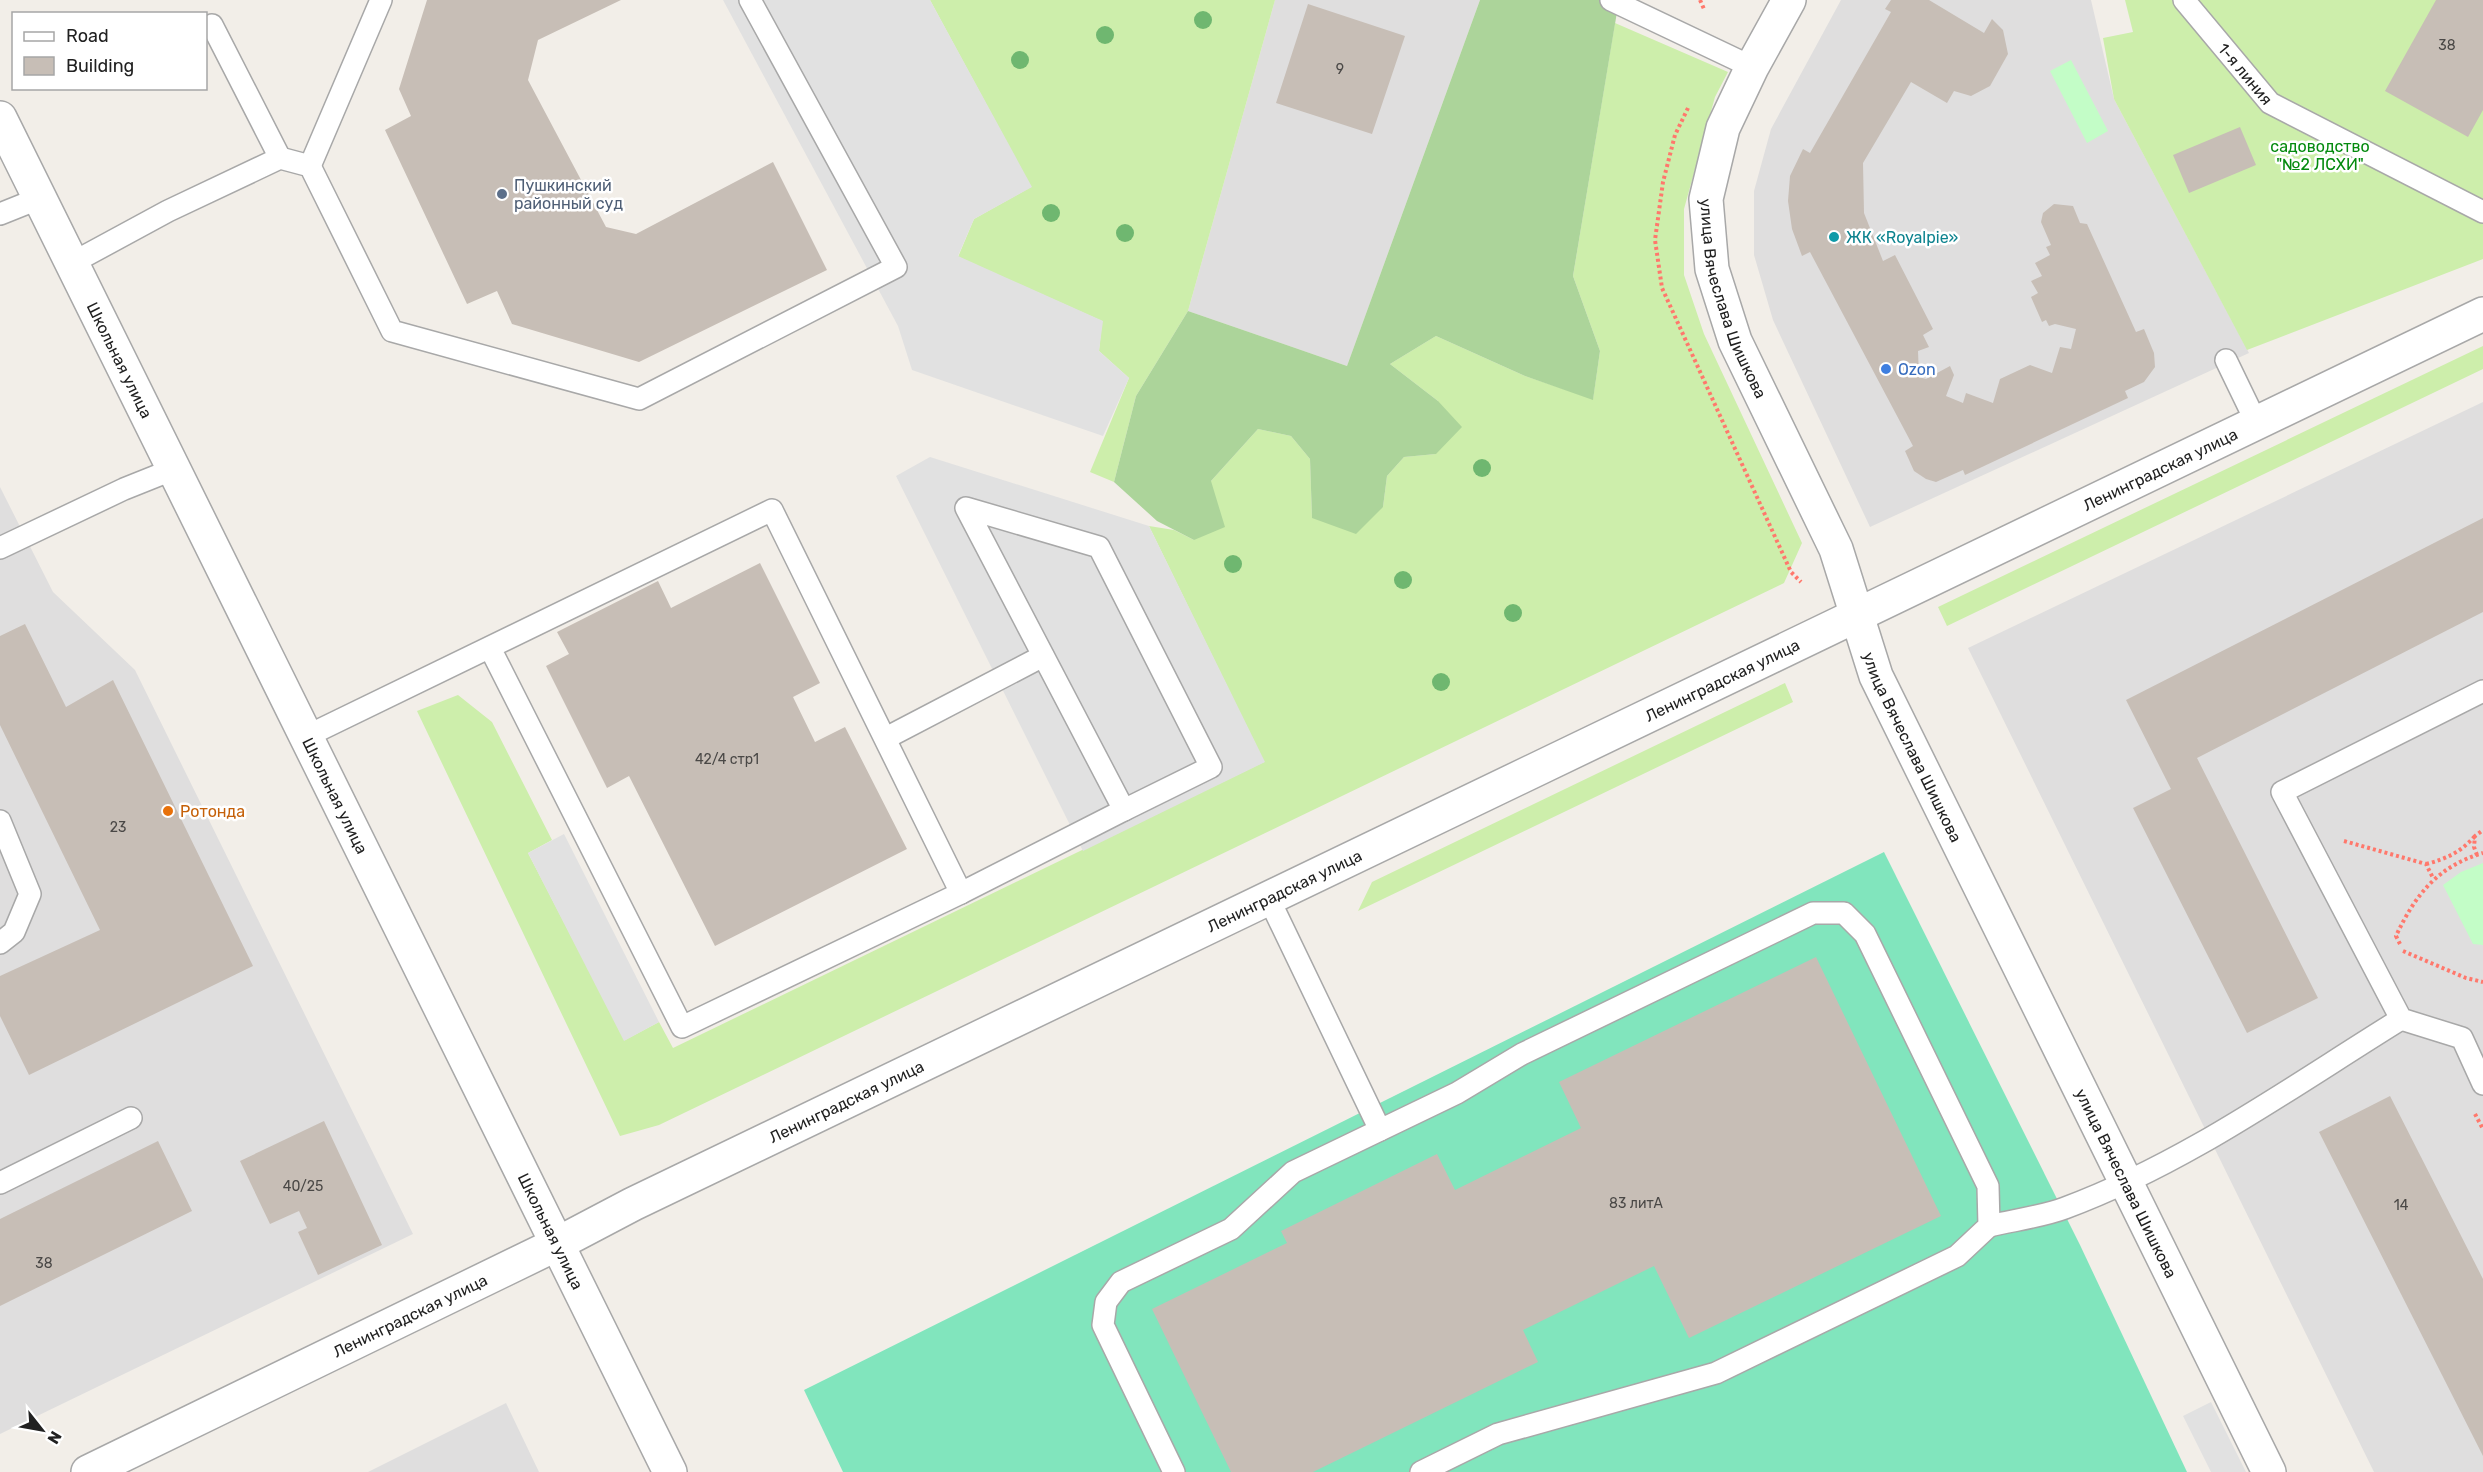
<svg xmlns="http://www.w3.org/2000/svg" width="2483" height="1472" font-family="Rubik,sans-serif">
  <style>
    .residential { fill: #dfdede }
    .grass { fill: #cdeeab }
    .forest { fill: #acd49a }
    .park { fill: #c3fdc7 }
    .pitch { fill: #81e5bd }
    .parking { fill: #e1e1e1 }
    .building { fill: #c7beb6 }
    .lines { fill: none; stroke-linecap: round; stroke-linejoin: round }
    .service-casing { stroke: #a8a8a8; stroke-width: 24 }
    .minor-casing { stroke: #a8a8a8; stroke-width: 36 }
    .tertiary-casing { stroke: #a8a8a8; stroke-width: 36 }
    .path { stroke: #ff786c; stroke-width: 4; stroke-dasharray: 3 3; stroke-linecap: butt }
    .service { stroke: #fff; stroke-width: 21 }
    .minor { stroke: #fff; stroke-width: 33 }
    .tertiary { stroke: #fff; stroke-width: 33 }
    .tree { fill: #6fb770 }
    .service-dot { fill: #5c6f8a; stroke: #fff; stroke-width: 2 }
    .culture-dot { fill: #0f9aa8; stroke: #fff; stroke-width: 2 }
    .shop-dot { fill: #3f7fe0; stroke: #fff; stroke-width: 2 }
    .food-dot { fill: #e8710a; stroke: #fff; stroke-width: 2 }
    .labels { text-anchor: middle; stroke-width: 5; stroke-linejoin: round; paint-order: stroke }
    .number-label { font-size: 14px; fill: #4a4846 }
    .street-label { font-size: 16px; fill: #212121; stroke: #fff }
    .park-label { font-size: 16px; fill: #048a0e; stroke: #fff }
    .service-label { font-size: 16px; fill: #4e5e75; stroke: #fff; text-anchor: start }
    .culture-label { font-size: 16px; fill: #0d838f; stroke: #fff; text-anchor: start }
    .shop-label { font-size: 16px; fill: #366cbe; stroke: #fff; text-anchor: start }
    .food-label { font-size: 16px; fill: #c56008; stroke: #fff; text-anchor: start }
  </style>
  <rect width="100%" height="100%" fill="#f2eee8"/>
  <path class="residential" d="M1275 0H1480L1347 366 1188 311Z
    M1841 0H2091L2114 99 2249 353 1870 527 1773 320 1754 255V191L1771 129Z
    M2483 402V1472H2374L1968 648Z
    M0 487 53 592 135 670 413 1234 0 1434Z
    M506 1403 539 1472H368Z"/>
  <path class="grass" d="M930 0H1275L1188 311 1136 396 1114 482 1090 472 1129 378 1099 351 1102 321 958 257 974 219 1031 187Z
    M2125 0H2483V259L2247 350 2114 99 2103 38 2133 32Z
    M1615 23 1728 72 1715 97 1684 209V275L1704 334 1802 543 1784 583 659 1125 620 1136 417 711 458 695 492 722 552 840 528 853 625 1040 659 1022 673 1048 1264 762 1149 526 1174 530 1194 540 1211 481 1258 429 1291 436 1310 459 1312 518 1383 507 1387 476 1404 457 1436 454 1438 401 1390 364 1436 336 1525 376 1593 399 1600 351 1573 276Z
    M2483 346V369L1947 626 1938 607Z
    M1785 683 1793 702 1358 911 1372 882Z"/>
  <path class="forest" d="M1480 0H1619L1573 276 1600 351 1593 400 1525 376 1436 336 1390 364 1438 401 1462 427 1436 454 1404 457 1387 476 1383 507 1356 534 1312 518 1310 459 1291 436 1258 429 1211 481 1225 527 1194 540 1157 521 1114 482 1136 396 1188 311 1347 366Z"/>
  <path class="park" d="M2071 60 2108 131 2087 143 2050 71Z
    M2483 863V945L2473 944 2443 885 2461 872Z"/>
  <path class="pitch" d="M1884 852 2080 1245 2187 1472H843L804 1390Z"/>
  <path class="parking" d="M723 0H930L1032 187 974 219 958 256 1103 321 1099 351 1129 378 1103 436 912 370 898 326Z
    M930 457 1149 526 1265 762 1083 851 896 476Z
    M564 834 659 1022 624 1041 528 853Z
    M2211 1402 2246 1472H2211L2183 1416Z"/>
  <path class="building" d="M427 0H621L538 40 528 80 606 227 636 234 773 162 827 270 639 362 512 324 497 291 467 304 385 130 411 116 399 89Z
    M1891 0H1929L1984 33 1992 19 2003 30 2008 54 1990 86 1971 96 1954 91 1947 103 1911 82 1863 163 1864 213 1883 261 1895 255 1933 329 1923 335 1929 347 1918 351 1919 377 1926 379 1950 366 1954 375 1946 396 1963 403 1966 393 1993 403 2000 379 2030 365 2052 373 2060 347 2071 349 2076 329 2055 324 2049 326 2046 320 2042 322 2031 297 2038 293 2031 281 2042 276 2035 263 2050 255 2046 247 2051 245 2041 222 2043 213 2054 204 2073 206 2080 223 2087 224 2136 332 2144 329 2154 353 2155 367 2144 382 2125 391 2128 398 1965 475 1963 470 1936 482 1926 479 1914 471 1905 451 1913 446 1810 252 1802 256 1792 229 1788 201 1790 176 1803 149 1810 153 1891 12 1885 9Z
    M2436 0H2483V110L2468 137 2385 91Z
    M1308 4 1405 36 1372 134 1276 103Z
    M2240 127 2256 165 2189 193 2173 155Z
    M2483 518V612L2197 758 2318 998 2247 1033 2133 808 2171 789 2126 700Z
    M760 563 820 683 793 697 815 742 845 727 907 849 715 946 629 776 607 788 546 666 569 654 557 632 658 581 671 608Z
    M25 624 66 707 113 680 253 966 29 1075 0 1016V976L100 930 0 725V636Z
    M1816 957 1941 1216 1689 1338 1654 1266 1523 1330 1538 1362 1313 1472H1231L1152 1309 1287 1243 1281 1231 1437 1154 1455 1190 1581 1128 1559 1082Z
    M2390 1096 2483 1279V1456L2319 1132Z
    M324 1121 382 1245 318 1275 298 1232 307 1228 299 1211 270 1224 240 1161Z
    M158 1141 192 1211 0 1306V1219Z"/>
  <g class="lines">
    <g class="service-casing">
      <g id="service">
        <path d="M1611 0 1752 67"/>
        <path id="s1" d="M2184 0 2270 103 2483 212"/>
        <path d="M212 25 280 158"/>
        <path d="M310 166 381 0"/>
        <path d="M0 214 40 198"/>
        <path d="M72 263 168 211 280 158 310 166 392 331 639 399 896 267 750 0"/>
        <path d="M2226 360 2257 424"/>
        <path d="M966 508 1099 547 1211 767 1124 810Z"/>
        <path d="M0 548 124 489 174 469"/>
        <path d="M2483 691 2282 792 2401 1019 2462 1038 2483 1084"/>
        <path d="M307 736 772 510 961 893 682 1027 490 648"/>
        <path d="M886 738 1043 656"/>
        <path d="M0 821 30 894 14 932 0 943"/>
        <path d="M961 893 1124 810"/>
        <path d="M1269 899 1380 1130"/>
        <path d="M0 1183 131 1118"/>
        <path d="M1989 1226C2014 1220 2041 1217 2065 1208 2186 1163 2291 1087 2401 1019"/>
        <path d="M1174 1472 1103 1325 1106 1302 1121 1282 1231 1229 1293 1172 1457 1093 1522 1054 1813 913H1844L1865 934 1988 1186 1989 1226 1957 1256 1716 1373 1498 1434 1421 1472"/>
      </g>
    </g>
    <g class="minor-casing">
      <g id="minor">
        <path id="s2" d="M1789 0 1752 67 1723 128 1706 199 1712 269 1735 341 1836 549 1876 676 2269 1472"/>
      </g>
    </g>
    <g class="tertiary-casing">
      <g id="tertiary">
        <path id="s3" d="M0 118 670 1472"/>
        <path id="s4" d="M88 1472 557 1244 633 1204 2483 314"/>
      </g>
    </g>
    <path class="path" d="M1700 0 1704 9
      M1688 108 1675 135 1663 182 1655 240 1662 288 1791 572 1801 582
      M2344 841 2426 864 2433 878
      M2477 855 2474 847 2475 836 2483 830
      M2426 864C2446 859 2461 852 2475 836
      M2400 944 2396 936C2415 895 2438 866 2483 853
      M2403 951 2466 978 2483 982
      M2475 1114 2483 1129"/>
    <use href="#service" class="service"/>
    <use href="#minor" class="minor"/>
    <use href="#tertiary" class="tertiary"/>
  </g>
  <g class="tree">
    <circle cx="1203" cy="20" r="9"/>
    <circle cx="1105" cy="35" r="9"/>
    <circle cx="1020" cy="60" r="9"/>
    <circle cx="1051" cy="213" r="9"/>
    <circle cx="1125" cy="233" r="9"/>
    <circle cx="1482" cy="468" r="9"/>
    <circle cx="1233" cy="564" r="9"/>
    <circle cx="1403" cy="580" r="9"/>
    <circle cx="1513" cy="613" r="9"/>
    <circle cx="1441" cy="682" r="9"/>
  </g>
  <circle class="service-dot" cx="502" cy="194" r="6"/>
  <circle class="culture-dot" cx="1834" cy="237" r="6"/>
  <circle class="shop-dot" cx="1886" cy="369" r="6"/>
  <circle class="food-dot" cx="168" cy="811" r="6"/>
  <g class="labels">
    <g class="number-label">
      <text x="2447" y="50">38</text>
      <text x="1340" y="74">9</text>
      <text x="727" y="764">42/4 стр1</text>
      <text x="118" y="832">23</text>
      <text x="303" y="1191">40/25</text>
      <text x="1636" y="1208">83 литА</text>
      <text x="2401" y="1210">14</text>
      <text x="44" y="1268">38</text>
    </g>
    <g class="street-label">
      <text dy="6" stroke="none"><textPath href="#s1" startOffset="96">1-я линия</textPath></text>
      <text dy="6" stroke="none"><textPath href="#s2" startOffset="321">улица Вячеслава Шишкова</textPath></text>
      <text dy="6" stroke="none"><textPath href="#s3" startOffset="270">Школьная улица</textPath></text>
      <text dy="6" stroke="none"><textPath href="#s4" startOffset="2302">Ленинградская улица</textPath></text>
      <text dy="6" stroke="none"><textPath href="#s4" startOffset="1816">Ленинградская улица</textPath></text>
      <text dy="6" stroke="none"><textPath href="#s2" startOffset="807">улица Вячеслава Шишкова</textPath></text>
      <text dy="6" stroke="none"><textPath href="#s3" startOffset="756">Школьная улица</textPath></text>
      <text dy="6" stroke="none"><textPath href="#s4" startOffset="1330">Ленинградская улица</textPath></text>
      <text dy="6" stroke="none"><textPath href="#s4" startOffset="844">Ленинградская улица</textPath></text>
      <text dy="6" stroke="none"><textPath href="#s2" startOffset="1293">улица Вячеслава Шишкова</textPath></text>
      <text dy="6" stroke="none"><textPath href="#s3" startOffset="1242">Школьная улица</textPath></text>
      <text dy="6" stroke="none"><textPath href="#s4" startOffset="358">Ленинградская улица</textPath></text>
    </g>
    <g class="park-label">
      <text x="2320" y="152">садоводство<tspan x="2320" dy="18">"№2 ЛСХИ"</tspan></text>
    </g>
    <g class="service-label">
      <text x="514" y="191">Пушкинский<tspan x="514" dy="18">районный суд</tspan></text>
    </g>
    <g class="culture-label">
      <text x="1846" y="243">ЖК «Royalpie»</text>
    </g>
    <g class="shop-label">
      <text x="1898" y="375">Ozon</text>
    </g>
    <g class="food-label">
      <text x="180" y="817">Ротонда</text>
    </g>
  </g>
  <rect x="12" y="12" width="195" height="78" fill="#ffffff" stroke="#a6a6a6" stroke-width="1.5"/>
  <rect x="24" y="32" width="30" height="9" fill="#ffffff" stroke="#a6a6a6" stroke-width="1.5"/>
  <text x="66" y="42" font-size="18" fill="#212121">Road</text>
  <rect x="24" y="57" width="30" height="18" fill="#c7beb6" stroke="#a6a6a6" stroke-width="1.5"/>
  <text x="66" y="72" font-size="18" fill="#212121">Building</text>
  <g transform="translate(42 1430) rotate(121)" stroke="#ffffff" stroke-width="4.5" paint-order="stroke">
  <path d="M0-4.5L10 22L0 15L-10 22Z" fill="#212121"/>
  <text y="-9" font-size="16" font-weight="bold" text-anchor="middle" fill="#212121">N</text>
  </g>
</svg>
